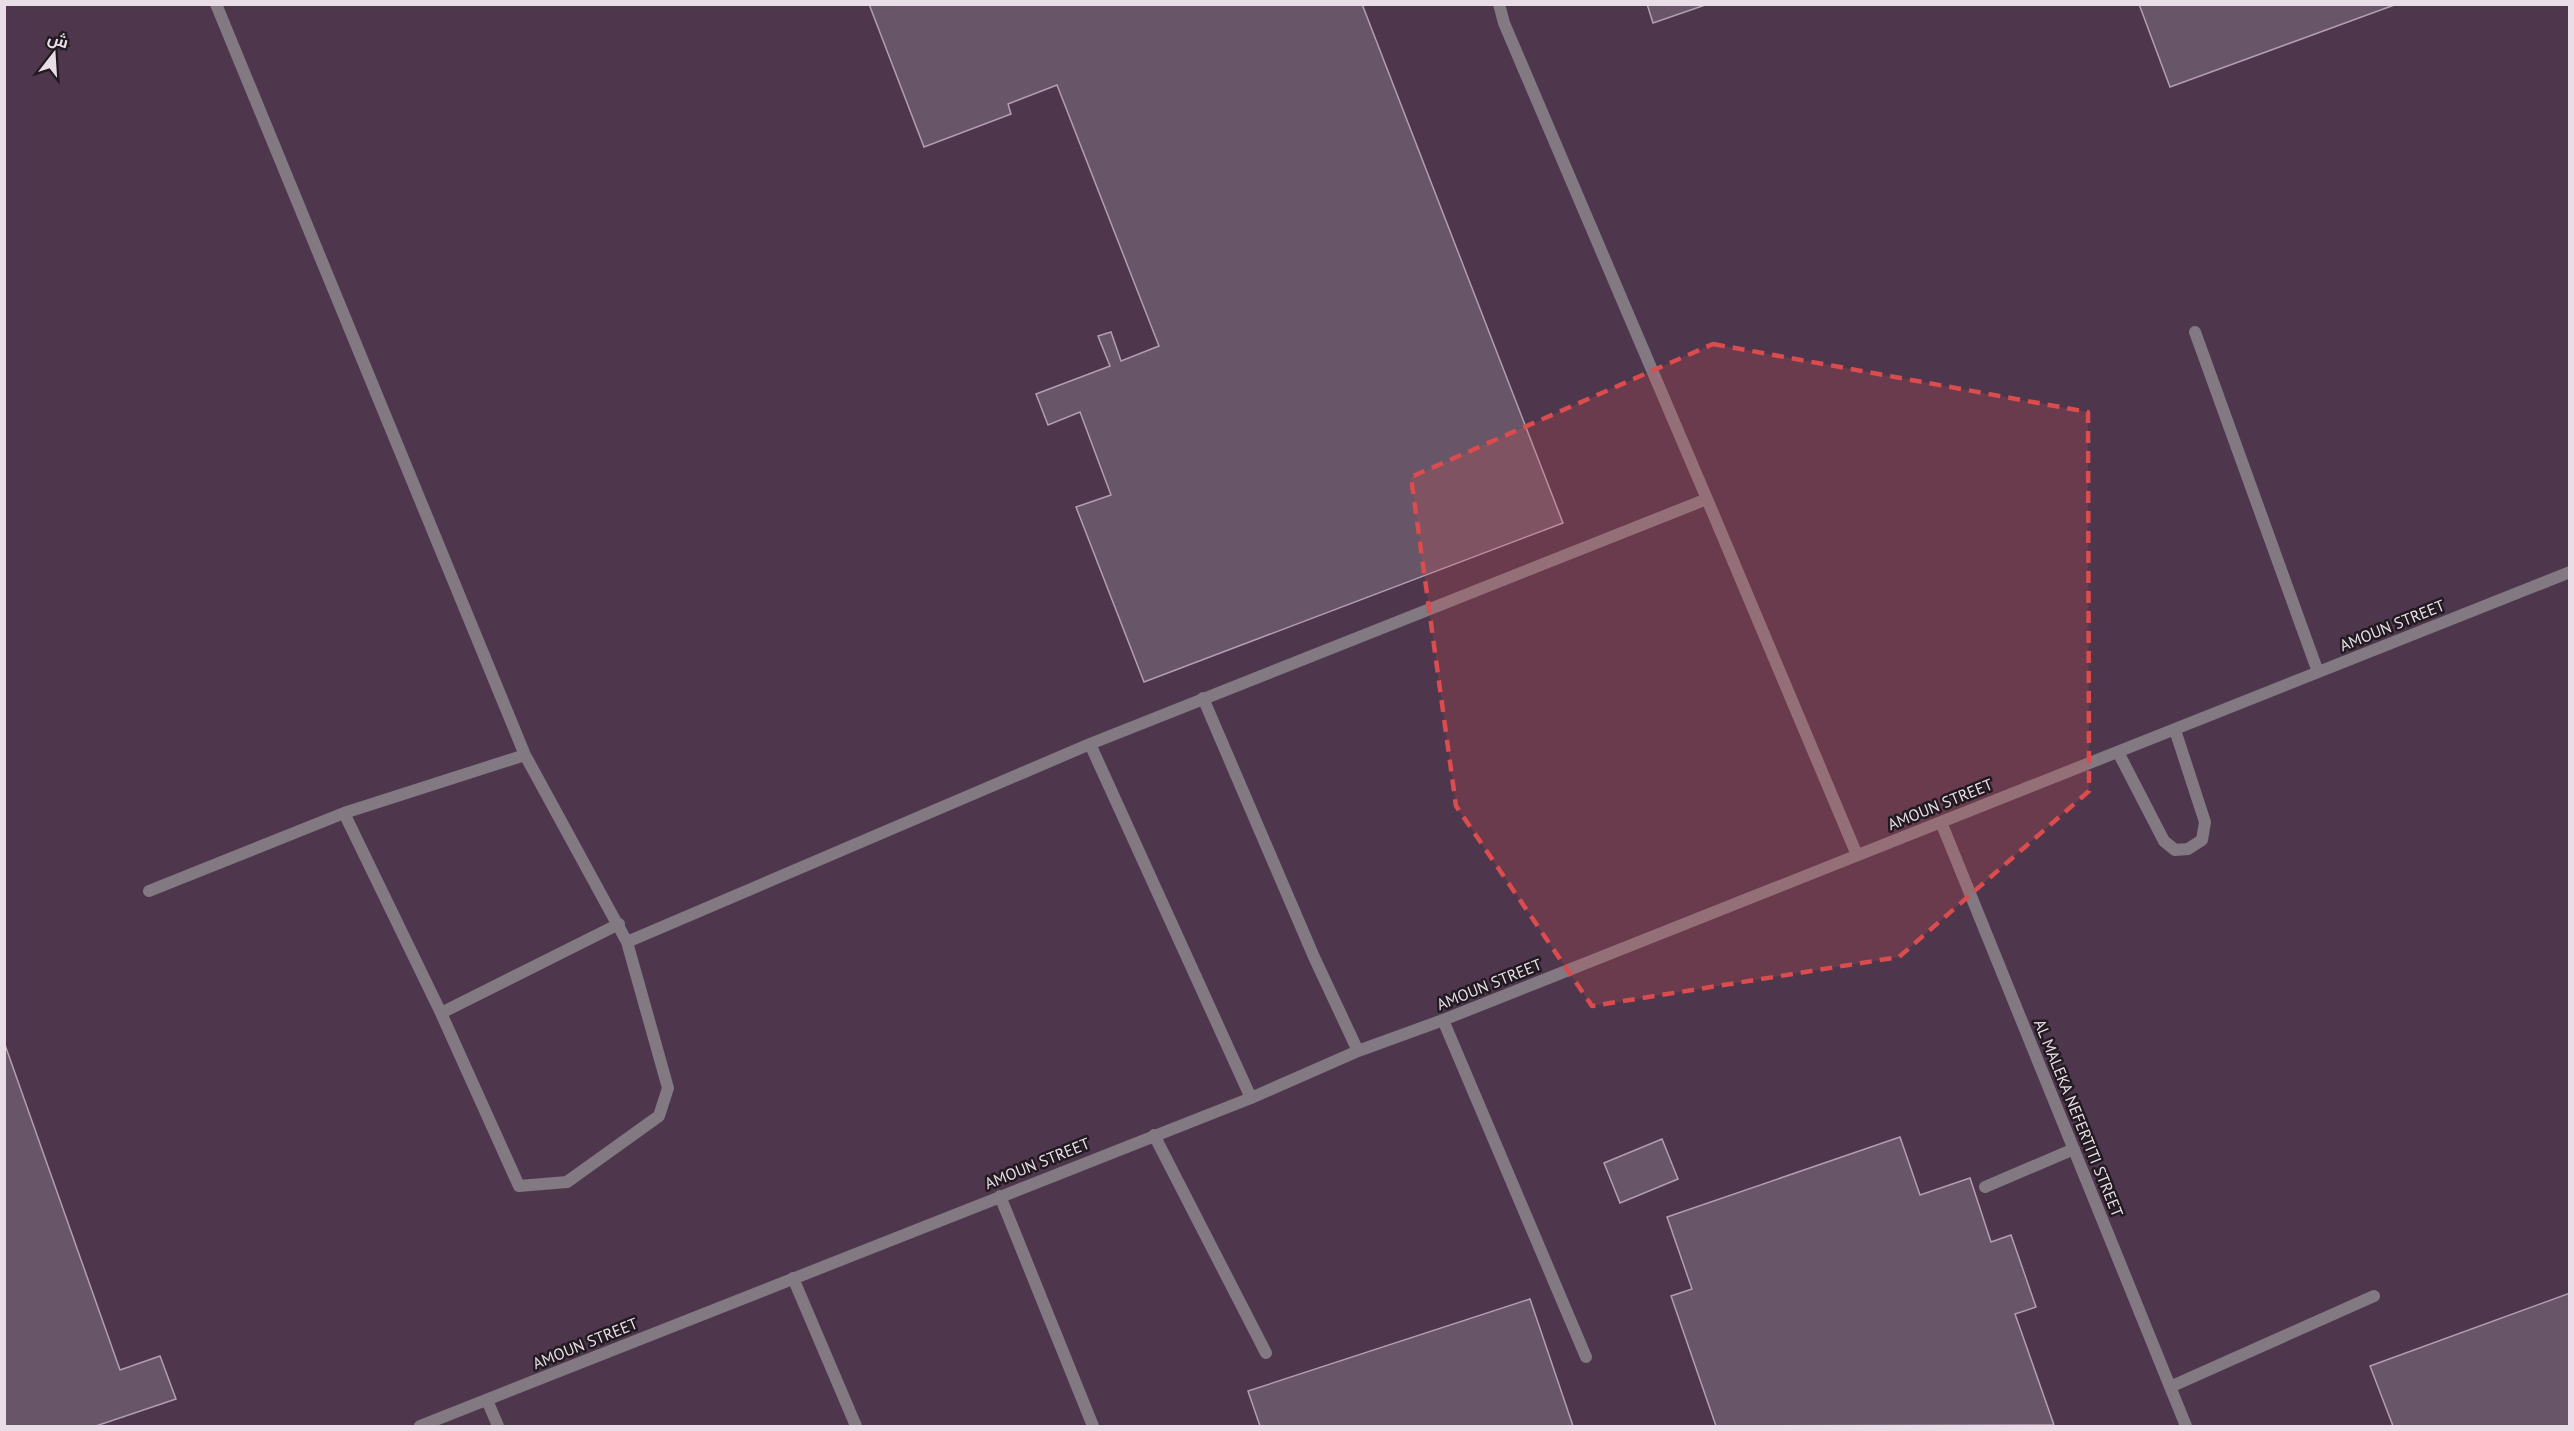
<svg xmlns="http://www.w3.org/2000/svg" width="2574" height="1431" font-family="'PT Sans',Cairo,sans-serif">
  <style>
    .built { fill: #4e374d }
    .building { fill: #685567; stroke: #b39db2; stroke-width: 1.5 }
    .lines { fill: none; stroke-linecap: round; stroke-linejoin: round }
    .lane { stroke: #827982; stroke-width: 12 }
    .marked { fill: #da4c4e; fill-opacity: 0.2; stroke: #da4c4e; stroke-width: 4.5; stroke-dasharray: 12 8; stroke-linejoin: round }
    .labels { text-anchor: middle; stroke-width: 5; stroke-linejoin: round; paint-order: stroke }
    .street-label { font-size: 16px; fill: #e9dee8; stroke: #221a21 }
  </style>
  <rect width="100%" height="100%" fill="#402e3f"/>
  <path class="built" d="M5 5H2569V1426H5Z"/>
  <path class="building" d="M869 4H1362L1563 523 1144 682 1076 507 1111 495 1080 412 1048 425 1036 394 1110 366 1098 336 1111 332 1121 361 1159 346 1057 85 1008 104 1011 114 924 147Z
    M1647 4H1708L1653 23Z
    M2139 4H2397L2170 87Z
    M4 1042 120 1370 160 1356 176 1399 96 1426H4Z
    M1900 1137 1920 1195 1970 1178 1991 1242 2011 1235 2036 1307 2015 1314 2054 1425 1716 1426 1671 1296 1692 1289 1667 1217Z
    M1662 1139 1678 1179 1620 1203 1604 1163Z
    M2570 1293V1426H2393L2370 1366Z
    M1530 1299 1573 1426H1260L1248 1391Z"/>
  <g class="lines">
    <path class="lane" d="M216 4 525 755 627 942 1090 744 1707 499 1504 23 1499 4
      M2195 332 2318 672
      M1707 499 1857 855
      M1203 698 1314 957 1358 1051
      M1090 744 1251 1098
      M2118 752 2164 841 2175 850 2188 849 2202 840 2205 822 2175 730
      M344 813 441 1013 519 1186 567 1182 659 1116 668 1088 627 942
      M1941 822 2186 1426
      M149 891 344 813 525 755
      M441 1013 619 924
      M1443 1020 1586 1357
      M1154 1135 1266 1353
      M1985 1187 2074 1149
      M1000 1196 1093 1426
      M793 1278 856 1426
      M2170 1387 2374 1296
      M487 1400 498 1426
      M420 1426 1251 1098 1358 1051 1443 1020 2570 572"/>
  </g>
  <path class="marked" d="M1713 344 2088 412 2089 791 1899 957 1592 1006 1456 806 1411 477Z"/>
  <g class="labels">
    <g class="street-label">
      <text transform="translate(2392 625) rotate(-22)" y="6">AMOUN STREET</text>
      <text transform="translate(1940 804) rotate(-22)" y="6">AMOUN STREET</text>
      <text transform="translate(1489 984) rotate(-22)" y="6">AMOUN STREET</text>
      <text transform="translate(2079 1118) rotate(68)" y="6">AL MALEKA NEFERTITI STREET</text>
      <text transform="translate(1037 1163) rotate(-22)" y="6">AMOUN STREET</text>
      <text transform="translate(585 1343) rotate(-22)" y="6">AMOUN STREET</text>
    </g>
  </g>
  <rect width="2574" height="1431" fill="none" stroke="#e9dee8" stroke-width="12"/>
  <g transform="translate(54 54) rotate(17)" stroke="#221a21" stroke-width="4.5" paint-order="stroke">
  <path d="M0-4.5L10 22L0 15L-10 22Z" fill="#e9dee8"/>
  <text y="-9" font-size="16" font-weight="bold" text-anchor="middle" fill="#e9dee8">ش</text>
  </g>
</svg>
